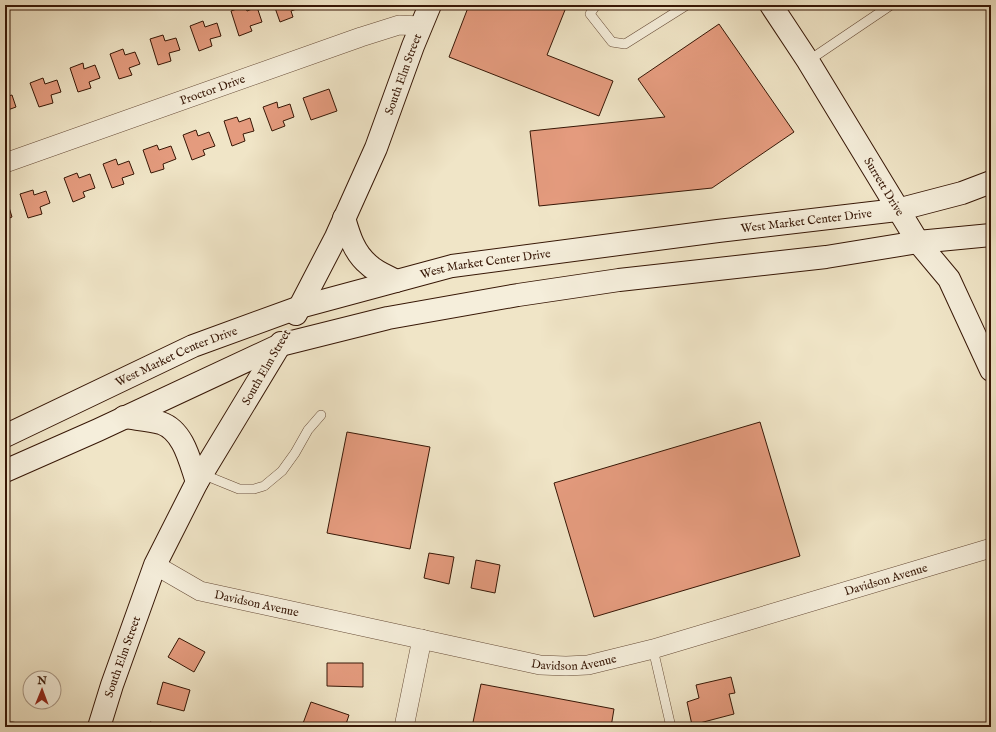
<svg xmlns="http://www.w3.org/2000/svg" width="996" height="732" font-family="'IM FELL English',serif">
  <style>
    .building { fill: #e49b7e; stroke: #371706 }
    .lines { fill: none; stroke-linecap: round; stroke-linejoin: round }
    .lane-casing { stroke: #654a36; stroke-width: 10 }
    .street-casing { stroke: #654a36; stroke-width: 20 }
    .secondary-casing { stroke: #371706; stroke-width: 24 }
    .lane { stroke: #f5eedb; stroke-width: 9 }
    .street { stroke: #f5eedb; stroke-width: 19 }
    .secondary { stroke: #f5eedb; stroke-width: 22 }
    .labels { text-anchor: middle; stroke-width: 4; stroke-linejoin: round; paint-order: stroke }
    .street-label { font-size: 12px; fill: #371706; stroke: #f5eedb }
  </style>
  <rect width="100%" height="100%" fill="#f0e5c7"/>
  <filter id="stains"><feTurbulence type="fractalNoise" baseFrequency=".005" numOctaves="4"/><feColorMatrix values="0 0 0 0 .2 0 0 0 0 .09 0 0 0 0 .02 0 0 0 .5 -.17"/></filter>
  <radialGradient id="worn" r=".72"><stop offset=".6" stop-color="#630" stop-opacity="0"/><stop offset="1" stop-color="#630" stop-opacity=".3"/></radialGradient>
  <path class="building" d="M274 5H302V7L291 11 293 17 280 22Z
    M469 5H567L547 55 613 81 599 116 449 57Z
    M245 6 247 11 257 7 262 22 250 26 252 31 239 36 231 11Z
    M203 21 205 27 217 23 221 36 210 39 212 46 199 51 190 26Z
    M719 24 794 132 712 188 539 206 530 131 665 117 638 79Z
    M163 35 165 41 176 38 180 50 169 53 171 61 158 65 150 39Z
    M123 49 125 55 135 52 140 64 129 68 132 75 119 79 110 54Z
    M83 63 84 69 95 65 100 78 89 82 91 88 78 92 70 68Z
    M43 78 45 84 57 80 61 92 51 95 53 103 39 107 30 83Z
    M329 89 337 111 311 120 303 98Z
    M12 95 16 107 5 111 8 118H5V97Z
    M277 102 278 108 290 104 294 117 283 121 285 126 272 131 263 107Z
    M237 117 239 122 250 118 254 131 243 134 245 141 232 146 224 121Z
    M196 130 198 136 209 132 215 146 203 150 205 155 192 160 183 135Z
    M157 145 159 150 171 146 176 159 163 164 164 169 151 173 143 150Z
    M116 159 118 165 129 161 134 174 122 178 124 184 112 188 103 164Z
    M77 173 79 178 90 174 95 188 83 192 85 197 73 202 64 178Z
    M33 190 34 195 46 191 50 203 40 207 42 214 28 218 20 194Z
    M5 204H8L12 217 5 220Z
    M760 422 800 556 594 617 554 483Z
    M347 432 430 447 410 549 327 533Z
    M429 553 454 557 449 584 424 578Z
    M476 560 500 565 495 593 471 588Z
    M179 638 205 652 194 672 168 657Z
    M327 663H363V687L327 686Z
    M731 677 735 693 729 694 734 714 692 725 687 702 699 698 696 685Z
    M163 682 190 690 184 711 157 704Z
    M481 684 614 709 611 727H472Z
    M311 702 349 715 345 727 302 726Z
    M150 722 168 727H149Z"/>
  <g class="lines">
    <g class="lane-casing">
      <path id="lane" d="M596 5 590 14 612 42 625 44 687 5
        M808 61 891 5
        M202 474 239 489H254L264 486 282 471 295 453 308 430 321 415
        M653 649 671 727
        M5 725 14 727"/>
    </g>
    <g class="street-casing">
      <g id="street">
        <path id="s1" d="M5 163 361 37 399 25 421 26"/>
        <path id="s2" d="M155 565 200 591 540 665 566 666 588 665 653 649 991 548"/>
        <path d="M404 727 422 639"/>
      </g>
    </g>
    <g class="secondary-casing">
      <g id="secondary">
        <path id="s3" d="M771 5 808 61 918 242 949 279 991 370"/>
        <path d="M344 218C349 235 354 253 369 265 376 272 387 276 396 281"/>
        <path id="s4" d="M296 314 336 237 376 148 413 46 430 5"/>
        <path d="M124 417C136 419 149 420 161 423 184 431 190 462 197 482"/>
        <path id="s5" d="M5 436 193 346 300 307 452 266 718 231 897 210 962 193 991 182"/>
        <path d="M5 471 98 430 280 345 388 318 518 295 619 280 826 257 918 242 991 235"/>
        <path id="s6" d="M99 727 112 685 155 565 197 482 281 343"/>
      </g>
    </g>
    <use href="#lane" class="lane"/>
    <use href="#street" class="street"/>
    <use href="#secondary" class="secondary"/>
  </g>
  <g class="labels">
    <g class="street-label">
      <text dy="4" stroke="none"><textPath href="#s4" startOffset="263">South Elm Street</textPath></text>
      <text dy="4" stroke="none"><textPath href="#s1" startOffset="220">Proctor Drive</textPath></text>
      <text dy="4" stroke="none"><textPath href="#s3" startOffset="214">Surrett Drive</textPath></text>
      <text dy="4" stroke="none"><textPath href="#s5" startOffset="837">West Market Center Drive</textPath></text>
      <text dy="4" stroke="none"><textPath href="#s5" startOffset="513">West Market Center Drive</textPath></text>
      <text dy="4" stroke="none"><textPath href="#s5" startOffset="189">West Market Center Drive</textPath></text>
      <text transform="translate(266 367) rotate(-60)" y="4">South Elm Street</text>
      <text dy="4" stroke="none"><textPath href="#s2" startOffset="758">Davidson Avenue</textPath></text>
      <text dy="4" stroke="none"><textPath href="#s2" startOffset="110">Davidson Avenue</textPath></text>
      <text dy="4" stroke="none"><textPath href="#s6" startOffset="74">South Elm Street</textPath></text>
      <text dy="4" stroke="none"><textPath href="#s2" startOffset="434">Davidson Avenue</textPath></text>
    </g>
  </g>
  <rect width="996" height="732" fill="none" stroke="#f0e5c7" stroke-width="20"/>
  <rect x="6" y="6" width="984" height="720" fill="none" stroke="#371706" stroke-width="2"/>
  <rect x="10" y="10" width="976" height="712" fill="none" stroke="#371706"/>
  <g transform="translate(42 690) rotate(1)"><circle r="19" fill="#f5eedb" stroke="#a99886"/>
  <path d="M0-3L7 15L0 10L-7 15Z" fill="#8f2418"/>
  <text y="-6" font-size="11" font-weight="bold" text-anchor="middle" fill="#371706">N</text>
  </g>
  <rect width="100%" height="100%" filter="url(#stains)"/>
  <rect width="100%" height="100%" fill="url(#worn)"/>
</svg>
